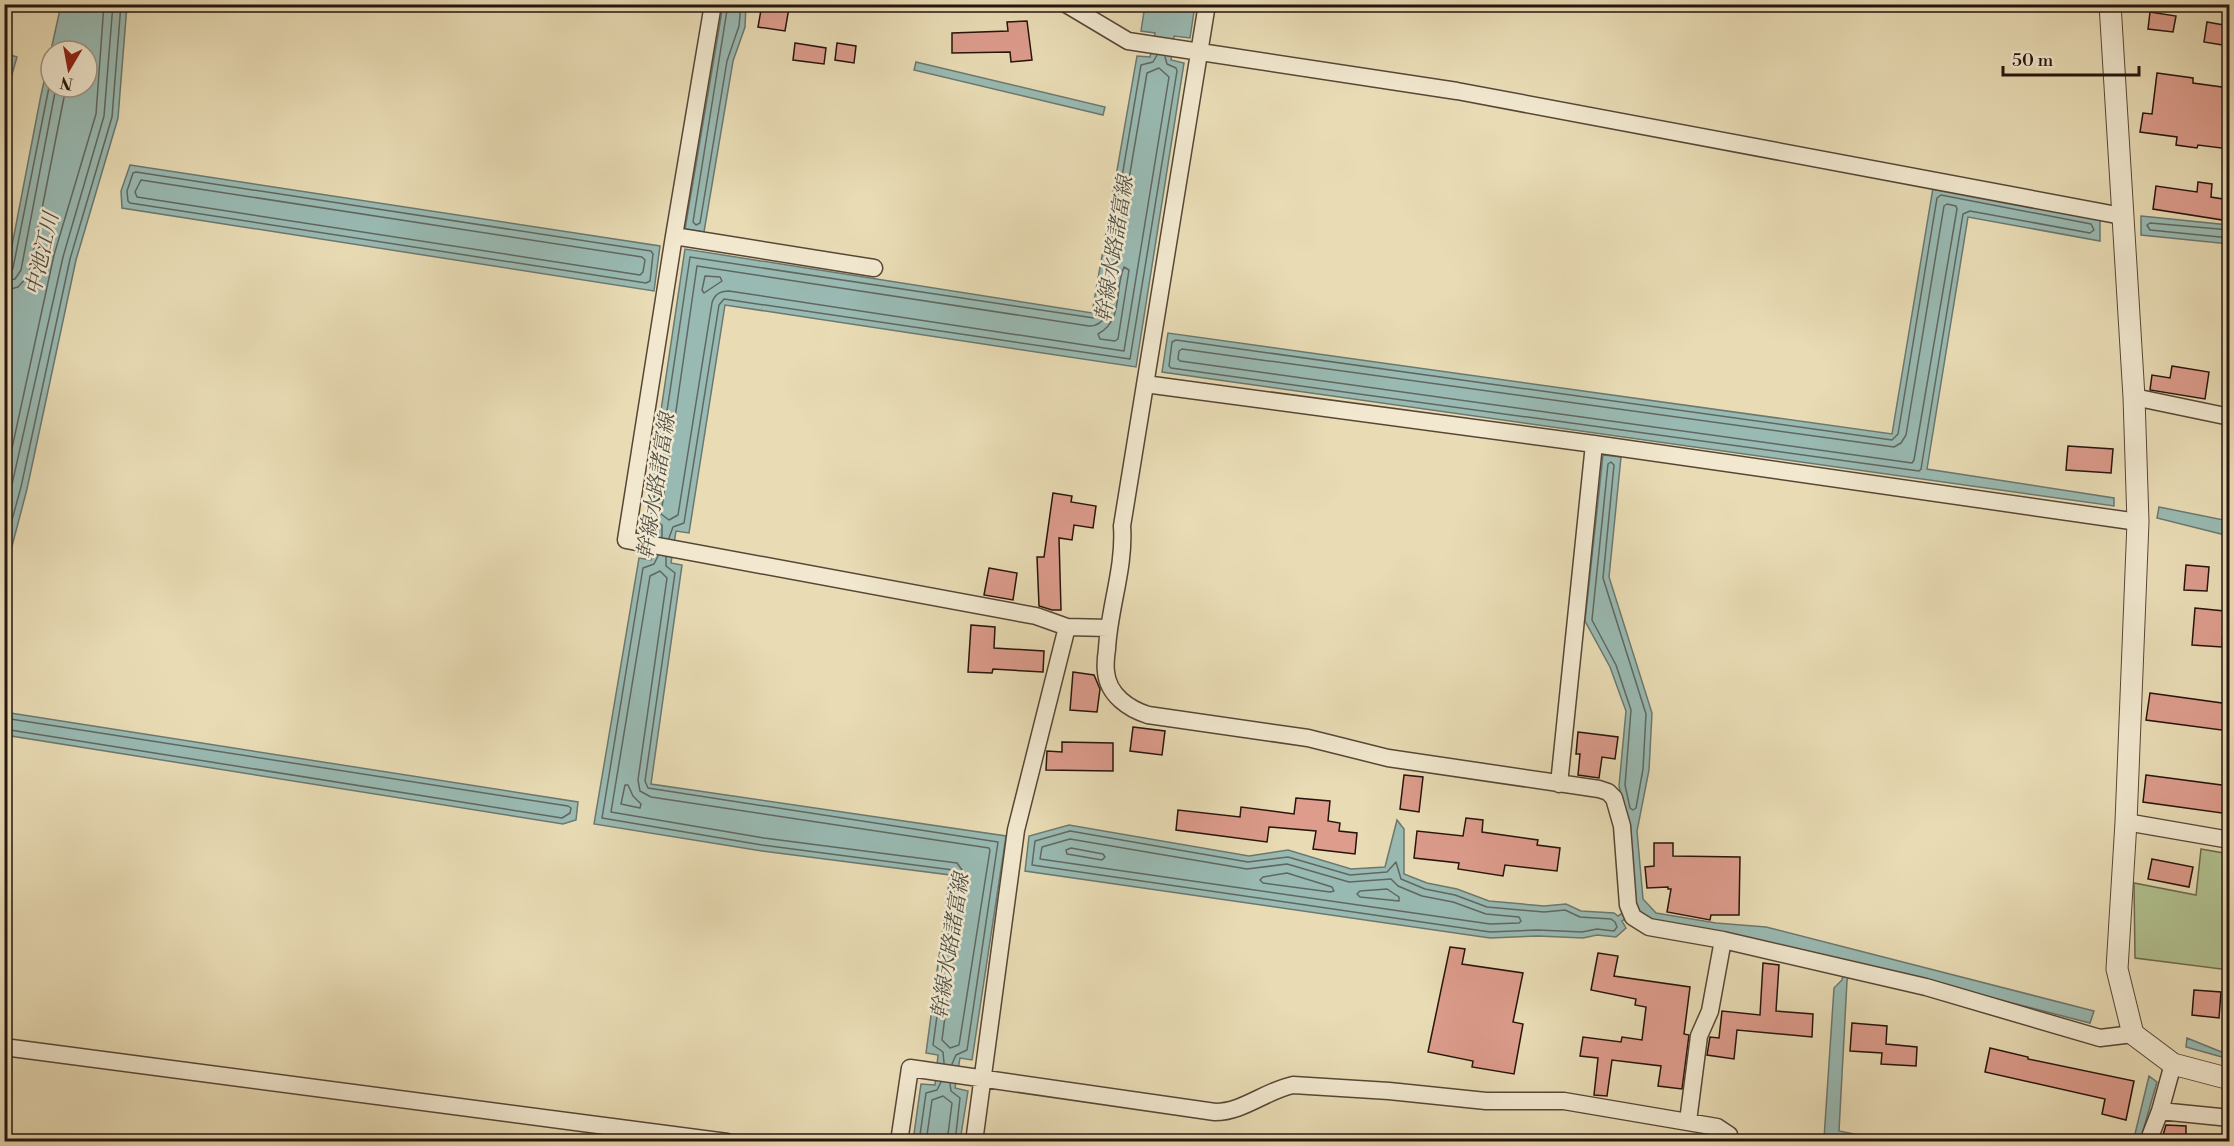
<svg xmlns="http://www.w3.org/2000/svg" width="2234" height="1146" font-family="'Libre Bodoni','Noto Serif JP',serif">
  <style>
    .green { fill: #b2c291; stroke: #6c6b4e; stroke-width: 1.5 }
    .water { fill: #99bab3; stroke: #6b7870; stroke-width: 1.5; fill-rule: evenodd }
    .lines { fill: none; stroke-linecap: round; stroke-linejoin: round }
    .shore { stroke: #606760; stroke-width: 1.5 }
    .building { fill: #dd9c8c; stroke: #26140c; stroke-width: 1.5 }
    .minor-casing { stroke: #574636; stroke-width: 19 }
    .tertiary-casing { stroke: #574636; stroke-width: 23 }
    .minor { stroke: #f1e8cf; stroke-width: 16 }
    .tertiary { stroke: #f1e8cf; stroke-width: 21 }
    .labels { text-anchor: middle; stroke-width: 5; stroke-linejoin: round; paint-order: stroke }
    .water-label { font-size: 21px; font-style: italic; fill: #4e4e46; stroke: #f1e8cf }
  </style>
  <rect width="100%" height="100%" fill="#e9dcb5"/>
  <filter id="stains"><feTurbulence type="fractalNoise" baseFrequency=".00333" numOctaves="4"/><feColorMatrix values="0 0 0 0 .2 0 0 0 0 .09 0 0 0 0 .02 0 0 0 .5 -.17"/></filter>
  <radialGradient id="worn" r=".72"><stop offset=".6" stop-color="#630" stop-opacity="0"/><stop offset="1" stop-color="#630" stop-opacity=".3"/></radialGradient>
  <path class="green" d="M2201 849 2229 854V970L2135 958 2134 883 2196 895Z"/>
  <path class="water" d="M61 5H127L118 118 76 260 27 489 5 573V282L41 95ZM51 51H87V87H51Z
    M723 5H746L745 27 733 61 704 232 685 229Z
    M1145 5H1195L1190 38 1174 36 1171 60 1184 63 1136 367 725 305 689 533 676 531 671 563 682 565 651 784 1006 836 972 1060 960 1058 955 1088 968 1091 960 1141H913L921 1084 935 1085 938 1055 926 1053 950 875 762 851 594 824 639 558 651 560 657 528 644 525 685 249 1092 313 1137 56 1150 57 1155 33 1141 31Z
    M4 53 17 57 10 81 5 79Z
    M916 62 1105 107 1103 115 914 70Z
    M130 165 660 246 654 291 122 208 121 191Z
    M1933 188 2100 219V241L1968 217 1927 469 2114 498V506L1162 372 1168 333 1892 434Z
    M2141 216 2229 225V244L2141 235Z
    M1603 455 1621 457 1609 577 1652 713 1649 770 1637 831 1643 899 1656 913 1716 923 1766 927 2094 1011 2090 1023 1852 962 1847 981 1839 1131 1889 1141H1826L1824 1139 1834 988 1842 980 1846 960 1646 918 1638 910 1622 921 1626 928 1616 937 1597 935 1583 938 1538 936 1490 938 1025 871 1029 836 1069 825 1249 856 1288 850 1351 869 1385 867 1397 820 1404 829V874L1427 883 1457 889 1489 901 1544 906 1566 904 1581 911 1614 913 1618 916 1635 905 1629 831 1619 786 1626 711 1610 667 1585 621Z
    M2159 507 2229 521V536L2157 518Z
    M4 712 578 802 576 820 563 824 5 735Z
    M2187 1038 2229 1055V1059L2186 1047Z
    M2149 1076 2157 1082 2140 1141 2133 1142Z"/>
  <g class="lines">
    <path class="shore" d="M728 4 693 222 696 225 700 223 727 61 739 26 741 4
      M1159 68 1169 77 1124 351 729 291C720 291 714 295 712 303L678 515 669 520 661 514 697 266 1089 326C1097 326 1103 322 1106 314L1147 73Z
      M136 172 651 251 653 254 650 281 646 283 130 203 128 201 127 191 133 173Z
      M141 180 642 257 645 260 643 272 640 275 137 197 135 192Z
      M1941 195 2091 224 2094 230 2090 233 1970 211 1963 214 1921 469 1919 471 1171 368 1169 366 1172 342 1176 340 1892 440 1898 434 1937 198Z
      M1947 204 1956 206 1957 209 1914 460 1912 463 1180 361 1178 359 1179 351 1182 349 1894 447 1901 443 1906 435 1944 206Z
      M2230 230 2150 223 2147 225 2150 230 2230 238
      M1124 267 1129 270 1118 339 1115 341 1100 339 1098 334C1124 320 1114 290 1124 267Z
      M4 274 10 273 13 268 51 77
      M705 276 720 277 722 281 704 293 702 290Z
      M4 281 15 279 21 270 56 87
      M4 291 18 287 29 275 66 87
      M1611 462 1614 465 1603 578 1646 714 1643 769 1636 808 1633 810 1630 808 1625 785 1631 710 1616 665 1592 620 1608 464Z
      M4 485 54 255 96 114 104 4
      M4 520 63 257 104 116 113 4
      M662 537V525L653 521 651 518 690 257 1094 318 1099 312 1141 65 1153 62 1157 55
      M669 538 673 527 684 523 719 305 724 299 1130 359 1177 71 1176 68 1167 64 1165 57
      M4 549 21 487 70 259 112 117 121 4
      M658 556 654 564 643 568 602 818 762 845 953 870 956 877 933 1045 943 1052 944 1063
      M666 557V566L675 573 645 781 648 788 998 842 967 1050 956 1055 952 1064
      M660 571 667 578 638 780 640 791 651 797 989 848 990 850 959 1045 950 1048 942 1040 963 877 962 870 957 863 764 838 611 812 650 576Z
      M4 718 568 806 571 808 570 813 562 818 4 729
      M625 785H628L633 796 641 804 640 808 621 804Z
      M1070 831 1248 862 1288 857 1350 875 1387 872 1396 862 1401 879 1425 889 1455 895 1487 907 1544 912 1565 910 1580 917 1611 919 1615 922 1617 927 1614 931 1597 929 1582 932 1538 930 1490 932 1032 865 1035 841Z
      M1070 839 1247 869 1287 864 1349 882 1391 879 1398 886 1422 896 1453 902 1486 914 1519 917 1521 921 1519 923 1490 924 1040 859 1042 847Z
      M1071 848 1103 854 1105 857 1102 860 1067 854 1066 850Z
      M1287 873 1332 887 1334 891 1330 892 1263 883 1260 880 1263 877Z
      M1387 889 1399 897V901L1360 897 1357 894 1360 891Z
      M950 1084 951 1091 960 1098 955 1142
      M919 1142 926 1093 937 1090 941 1082
      M926 1142 932 1100 943 1096 952 1103 947 1142"/>
  </g>
  <path class="building" d="M762 4 789 8 785 31 758 27Z
    M2150 12 2176 16 2173 32 2148 29Z
    M1027 21 1032 60 1011 62 1010 52 952 53V33L1008 31 1007 22Z
    M2207 22 2229 26V46L2204 42Z
    M795 43 826 48 824 64 793 60Z
    M837 43 856 46 854 63 835 60Z
    M2157 73 2193 78V83L2229 88V149L2198 145 2197 148 2176 145 2177 137 2140 132 2143 113 2152 114Z
    M2198 182 2212 184 2211 197 2229 200V221L2153 209 2156 186 2197 192Z
    M2172 366 2209 372 2205 399 2150 390 2152 375 2170 378Z
    M2068 446 2113 449 2111 473 2066 470Z
    M1053 493 1072 496 1071 502 1096 506 1093 528 1074 525 1072 540 1059 538 1061 610H1052L1039 606 1037 557H1044Z
    M2186 565 2209 567 2207 591 2184 590Z
    M989 568 1017 573 1013 600 984 595Z
    M2195 608 2224 611 2222 647 2192 645Z
    M971 625 995 627 994 648 1044 651 1043 672 993 669 992 673 968 672Z
    M1073 672 1094 675 1100 689 1097 712 1070 710Z
    M2150 693 2229 704V731L2146 720Z
    M1133 727 1165 731 1162 755 1130 751Z
    M1578 732 1618 737 1615 759 1602 757 1599 778 1578 775 1580 754H1576Z
    M1062 742 1113 743V771L1046 770 1047 751 1062 752Z
    M1404 775 1423 777 1419 812 1400 809Z
    M2146 775 2229 786V814L2143 802Z
    M1296 798 1330 801 1328 821 1340 823 1339 831 1357 833 1355 854 1313 849 1316 831 1269 827 1267 842 1176 830 1178 810 1240 817 1241 807 1294 814Z
    M1466 818 1483 820 1482 832 1538 840 1537 845 1560 848 1557 871 1505 865 1503 876 1458 869 1459 863 1414 858 1417 831 1463 836Z
    M1654 843H1673V856L1740 857 1739 915H1711L1710 920 1667 912 1671 889H1668V887L1647 888 1645 867 1654 866Z
    M2152 859 2193 867 2189 887 2148 879Z
    M1450 947 1465 949 1462 964 1523 973 1513 1022 1523 1024 1514 1074 1472 1067 1473 1061 1428 1052Z
    M1598 953 1618 956 1614 976 1690 987 1684 1034 1689 1035 1682 1089 1658 1086 1661 1066 1612 1060 1607 1096 1594 1095 1598 1058 1580 1056 1583 1037 1621 1042 1622 1037 1642 1040 1646 1007 1635 1005 1636 999 1591 990Z
    M1763 963 1779 965 1776 1011 1813 1014 1812 1037 1737 1030 1734 1059 1707 1055 1710 1037 1719 1038 1722 1011 1760 1015Z
    M2194 990 2221 992 2219 1018 2192 1015Z
    M1852 1023 1887 1026 1886 1044 1917 1047 1916 1066 1881 1064 1882 1053 1850 1051Z
    M1990 1048 2028 1057V1059L2134 1081 2126 1120 2102 1114 2105 1099 1985 1072Z
    M2166 1125 2186 1126V1142H2161Z"/>
  <g class="lines">
    <g class="minor-casing">
      <path id="minor" d="M713 4 674 236 626 540 1036 616 1067 627
        M1066 4 1128 41 1457 91 2122 216
        M1207 4 1122 526C1125 568 1109 608 1107 649 1106 656 1105 665 1106 672 1108 695 1129 709 1148 715L1308 738 1388 758 1599 789 1608 792 1614 798 1622 826 1628 905 1633 917 1649 927 1723 940
        M674 236 874 268
        M1145 384 1594 444 2138 522
        M2134 397 2230 417
        M1559 784 1594 444
        M2126 822 2230 840
        M4 1047 727 1142
        M2160 1111 2230 1118
        M1688 1121 1699 1036 1710 1011 1723 940 1926 987 2100 1038 2133 1034
        M899 1142 910 1068 1215 1112C1243 1112 1265 1091 1293 1085L1389 1091 1486 1101H1564L1717 1127 1729 1135 1730 1142
        M974 1142 1016 830 1067 627 1108 628
        M2148 1142 2160 1111 2173 1064"/>
    </g>
    <g class="tertiary-casing">
      <path id="tertiary" d="M2110 4 2134 397 2138 522 2126 822 2117 969 2133 1034 2173 1064 2230 1079"/>
    </g>
    <use href="#minor" class="minor"/>
    <use href="#tertiary" class="tertiary"/>
  </g>
  <g class="labels">
    <g class="water-label">
      <text transform="translate(1114 249) rotate(-81)" y="7">幹線水路諸富線</text>
      <text transform="translate(42 254) rotate(-77)" y="7">中池江川</text>
      <text transform="translate(656 486) rotate(-81)" y="7">幹線水路諸富線</text>
      <text transform="translate(950 946) rotate(-81)" y="7">幹線水路諸富線</text>
    </g>
  </g>
  <rect width="2234" height="1146" fill="none" stroke="#e9dcb5" stroke-width="24"/>
  <rect x="6" y="6" width="2222" height="1134" fill="none" stroke="#26140c" stroke-width="3"/>
  <rect x="12" y="12" width="2210" height="1122" fill="none" stroke="#26140c" stroke-width="1.5"/>
  <g transform="translate(69 69) rotate(190)"><circle r="28" fill="#f1e8cf" stroke="#a09381" stroke-width="1.5"/>
  <path d="M0-4.5L10 22L0 15L-10 22Z" fill="#8f2418"/>
  <text y="-9" font-size="16" font-weight="bold" text-anchor="middle" fill="#26140c">N</text>
  </g>
  <path d="M2003 66v9h136v-9" fill="none" stroke="#26140c" stroke-width="3"/>
  <text x="2012" y="66" font-size="18" fill="#26140c" stroke="#f1e8cf" stroke-width="4.5" paint-order="stroke">50 m</text>
  <rect width="100%" height="100%" filter="url(#stains)"/>
  <rect width="100%" height="100%" fill="url(#worn)"/>
</svg>
